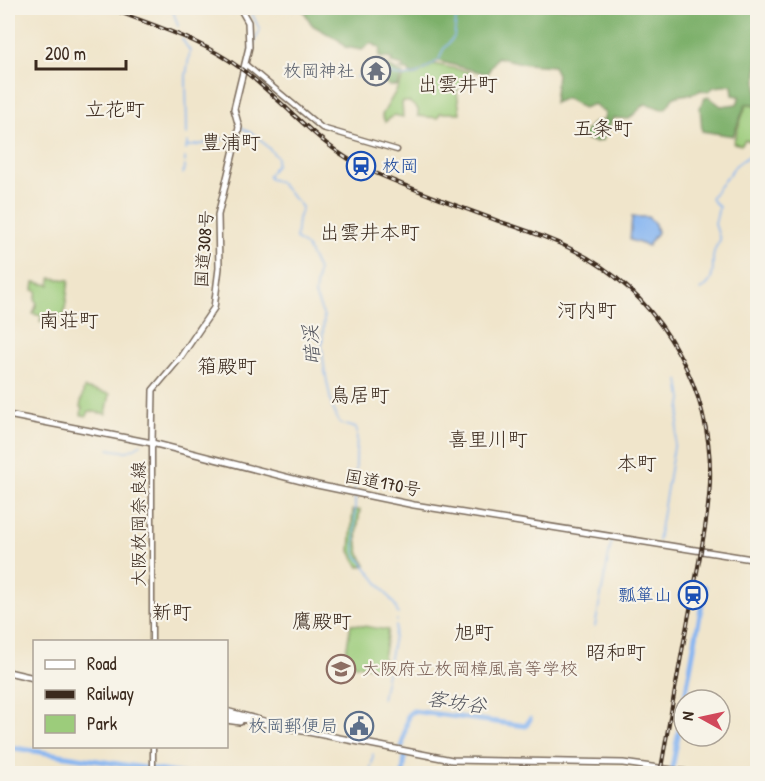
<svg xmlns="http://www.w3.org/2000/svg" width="765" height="781" font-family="'Patrick Hand','Klee One',sans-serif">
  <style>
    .green { fill: #9ccc7b; stroke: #6c7b4c; stroke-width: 1.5 }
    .forest { fill: #7db06b; stroke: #5c6d44; stroke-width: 1.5 }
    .water { fill: #86b5f1; stroke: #607088; stroke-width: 1.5 }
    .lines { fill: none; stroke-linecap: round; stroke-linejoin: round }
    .stream { stroke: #86b5f1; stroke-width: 1.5 }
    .river { stroke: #86b5f1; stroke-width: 5 }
    .secondary-casing { stroke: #7a6b5b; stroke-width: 7 }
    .trunk-casing { stroke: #7a6b5b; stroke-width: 8 }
    .secondary { stroke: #fff; stroke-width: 4 }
    .trunk { stroke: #fff; stroke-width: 5 }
    .rail-casing { stroke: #3b2a1e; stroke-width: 4 }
    .rail { stroke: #f7f3e8; stroke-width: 1.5; stroke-dasharray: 4.5; stroke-linecap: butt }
    .labels { text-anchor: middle; stroke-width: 4.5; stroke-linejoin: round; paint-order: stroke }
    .worship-label { font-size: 18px; fill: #5b616d; stroke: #f7f3e8; text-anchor: end }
    .transit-label { font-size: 18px; fill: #164399; stroke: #f7f3e8; text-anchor: start }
    .street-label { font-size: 18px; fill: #3b2a1e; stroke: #f7f3e8 }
    .education-label { font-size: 18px; fill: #785e54; stroke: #f7f3e8; text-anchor: start }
    .service-label { font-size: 18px; fill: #4e5e75; stroke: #f7f3e8; text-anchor: end }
    .neighbourhood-label { font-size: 20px; fill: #3b2a1e; stroke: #f7f3e8 }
    .water-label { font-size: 20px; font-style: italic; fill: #52545d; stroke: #f7f3e8 }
  </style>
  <rect width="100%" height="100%" fill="#f7f3e8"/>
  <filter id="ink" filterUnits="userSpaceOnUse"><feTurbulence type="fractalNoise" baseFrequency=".0167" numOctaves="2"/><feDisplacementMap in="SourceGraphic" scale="12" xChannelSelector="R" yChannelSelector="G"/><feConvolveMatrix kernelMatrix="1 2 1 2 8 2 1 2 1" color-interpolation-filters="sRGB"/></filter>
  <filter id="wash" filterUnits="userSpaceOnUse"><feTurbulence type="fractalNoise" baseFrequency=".008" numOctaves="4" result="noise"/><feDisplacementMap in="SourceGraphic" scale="24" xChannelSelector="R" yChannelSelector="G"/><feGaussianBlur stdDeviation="1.35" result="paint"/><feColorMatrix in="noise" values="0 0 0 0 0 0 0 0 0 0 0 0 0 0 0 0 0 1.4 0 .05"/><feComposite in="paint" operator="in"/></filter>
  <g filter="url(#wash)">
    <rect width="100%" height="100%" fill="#f0e5cb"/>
    <path class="green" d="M434 64 470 72V76L461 80 457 92 460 113H440L438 118 418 116V109L409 102H402L403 117 394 115 385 122 382 115 404 77 417 75Z
      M746 105H754C760 114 759 132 756 142L745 140 741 145 733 143Z
      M51 278 69 280 64 316 53 315 52 324 40 321 42 316 33 314 37 303 35 300 37 291 33 290 34 282 50 285Z
      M84 388 110 394 106 414 89 411 87 416 81 415 82 408 80 407Z
      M353 510H360C357 529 354 550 366 565L359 567 350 551Z
      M351 624 388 630 381 669 344 663Z"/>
    <path class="forest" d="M302 8H757V108L755 104H746L733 136 702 131 700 107 705 98 709 97 721 106 737 104 740 96 733 95 732 85 714 87 708 92 701 90C690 97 682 92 673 98 670 101 669 108 663 109 659 109 651 104 645 104L629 119 613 118 603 140 595 142 584 139 583 134 593 123 604 120 605 113 594 104 583 108 566 98 554 103 557 74 553 66 526 64 497 57 487 74 438 61 418 74H410L408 70 399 69H403L404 66 391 63 392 59 379 57 380 48 371 43 362 50 345 47 339 40 312 25Z
      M379 61 403 74 397 86H389L379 76 376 64Z"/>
    <path class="water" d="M632 217H648L655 224 657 232 648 246 630 240Z"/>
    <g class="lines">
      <path class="stream" d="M172 8 178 26
        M249 8 260 30 250 52
        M182 39 190 51 186 76 187 134
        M356 77 379 71 404 77 418 74 439 60 443 50 454 37 456 19 465 8
        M241 127 258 137 277 157 276 165 268 176 270 179 279 182 302 207 298 219 296 239 307 247 318 270 315 295 324 317 322 346 324 366 332 407 339 423 356 428 357 431 355 490
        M186 147 213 142 215 139H233
        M186 150 188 142
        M185 162V158
        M182 174 185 166
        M700 290C720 280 709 262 715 249 716 246 718 244 720 240L715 224 719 207 711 199 712 196 736 165 754 152 758 144
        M109 449C124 452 129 453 141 444
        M355 495V553L395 605 398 614
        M658 541 682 399 679 380
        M397 621V620
        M595 626 612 539
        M382 699 396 626
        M372 764 373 754
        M180 774V773
        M370 774 371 766"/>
      <path class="river" d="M402 746 408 715 413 711 526 726 530 719
        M8 747 183 774
        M403 774 405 757
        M671 774 705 587"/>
    </g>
  </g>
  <g filter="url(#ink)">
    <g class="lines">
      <g class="secondary-casing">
        <path id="secondary" d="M245 64 322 128 397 150
          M152 443V642
          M153 774V746"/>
      </g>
      <g class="trunk-casing">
        <path id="trunk" d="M8 415 152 443 317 485 414 505 758 560
          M152 443 153 390 180 358 214 308 219 268 218 215 237 137 239 127 234 109 249 47 248 22 240 8
          M8 672 34 678
          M226 711 264 721
          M226 716 452 760 623 763 701 774
          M226 720 240 722"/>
      </g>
      <use href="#secondary" class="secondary"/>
      <use href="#trunk" class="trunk"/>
      <g class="rail-casing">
        <path id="rail" d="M109 8C153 26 201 39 240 68 285 101 319 148 371 171 413 190 458 206 501 222 531 232 561 242 588 258 665 304 713 393 710 482 708 523 698 564 691 604 680 660 670 717 660 774"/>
      </g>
      <use href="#rail" class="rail"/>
    </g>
  </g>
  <defs>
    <g id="temple-ring" transform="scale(1.5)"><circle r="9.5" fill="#f7f3e8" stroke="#6b7280" stroke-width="1.5"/><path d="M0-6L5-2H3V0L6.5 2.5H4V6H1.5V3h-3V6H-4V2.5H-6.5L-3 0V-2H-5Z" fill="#6b7280"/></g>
    <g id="station-ring" transform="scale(1.5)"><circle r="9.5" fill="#f7f3e8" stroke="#1a4fb4" stroke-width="1.5"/><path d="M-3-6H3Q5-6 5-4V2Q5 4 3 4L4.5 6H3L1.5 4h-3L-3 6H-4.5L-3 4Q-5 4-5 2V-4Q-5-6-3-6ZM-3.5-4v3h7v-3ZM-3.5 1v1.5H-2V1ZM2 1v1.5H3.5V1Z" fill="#1a4fb4"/></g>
    <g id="school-ring" transform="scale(1.5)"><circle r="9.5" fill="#f7f3e8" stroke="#8d6e63" stroke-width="1.5"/><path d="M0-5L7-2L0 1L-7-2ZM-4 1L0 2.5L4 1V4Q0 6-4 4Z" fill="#8d6e63"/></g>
    <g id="civic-ring" transform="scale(1.5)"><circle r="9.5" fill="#f7f3e8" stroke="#5c6f8a" stroke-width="1.5"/><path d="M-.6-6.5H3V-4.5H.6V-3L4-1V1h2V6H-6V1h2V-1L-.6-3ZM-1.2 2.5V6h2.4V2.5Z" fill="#5c6f8a"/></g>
  </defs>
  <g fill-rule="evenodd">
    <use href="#temple-ring" x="376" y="71"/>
    <use href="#station-ring" x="361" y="166"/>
    <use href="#station-ring" x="693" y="595"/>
    <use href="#school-ring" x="341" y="669"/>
    <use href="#civic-ring" x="359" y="726"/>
  </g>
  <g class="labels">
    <g class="worship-label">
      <text x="355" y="77">枚岡神社</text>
    </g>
    <g class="transit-label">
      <text x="382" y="172">枚岡</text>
      <text x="672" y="601" text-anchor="end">瓢箪山</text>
    </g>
    <g class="street-label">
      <text transform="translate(204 249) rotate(-86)" y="6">国道308号</text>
      <text transform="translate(383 483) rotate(11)" y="6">国道170号</text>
      <text transform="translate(139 524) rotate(-90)" y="6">大阪枚岡奈良線</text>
    </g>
    <g class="education-label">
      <text x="362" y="675">大阪府立枚岡樟風高等学校</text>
    </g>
    <g class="service-label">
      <text x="338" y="732">枚岡郵便局</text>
    </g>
    <g class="neighbourhood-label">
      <text x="458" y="91">出雲井町</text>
      <text x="115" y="116">立花町</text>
      <text x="603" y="135">五条町</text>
      <text x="231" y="149">豊浦町</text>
      <text x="370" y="239">出雲井本町</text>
      <text x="587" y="317">河内町</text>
      <text x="69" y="327">南荘町</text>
      <text x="227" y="373">箱殿町</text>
      <text x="360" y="402">鳥居町</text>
      <text x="488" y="446">喜里川町</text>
      <text x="637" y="470">本町</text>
      <text x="172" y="619">新町</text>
      <text x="322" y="628">鷹殿町</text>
      <text x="474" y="639">旭町</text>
      <text x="616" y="659">昭和町</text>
    </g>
    <g class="water-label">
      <text transform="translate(311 345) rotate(-94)" y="7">暗渓</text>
      <text transform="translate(457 702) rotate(8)" y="7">客坊谷</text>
    </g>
  </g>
  <rect width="765" height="781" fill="none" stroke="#f7f3e8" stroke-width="30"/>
  <rect x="33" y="640" width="195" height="108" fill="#f7f3e8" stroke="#aca397" stroke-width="1.5"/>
  <rect x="45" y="660" width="30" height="9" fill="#ffffff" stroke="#aca397" stroke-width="1.5"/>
  <text x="87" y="670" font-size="18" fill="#3b2a1e">Road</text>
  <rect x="45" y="690" width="30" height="9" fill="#3b2a1e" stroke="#aca397" stroke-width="1.5"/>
  <text x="87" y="700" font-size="18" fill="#3b2a1e">Railway</text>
  <rect x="45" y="715" width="30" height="18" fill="#9ccc7b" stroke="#aca397" stroke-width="1.5"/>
  <text x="87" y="730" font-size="18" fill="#3b2a1e">Park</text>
  <g transform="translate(702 718) rotate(278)"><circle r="28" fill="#f7f3e8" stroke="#aca397" stroke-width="1.5"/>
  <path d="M0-4.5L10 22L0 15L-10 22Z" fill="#d1495b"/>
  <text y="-9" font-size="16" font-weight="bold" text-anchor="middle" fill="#3b2a1e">N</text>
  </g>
  <path d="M36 60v9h90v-9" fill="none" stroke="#3b2a1e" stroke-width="3"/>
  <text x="45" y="60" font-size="18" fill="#3b2a1e" stroke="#f7f3e8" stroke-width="4.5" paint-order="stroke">200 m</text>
</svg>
